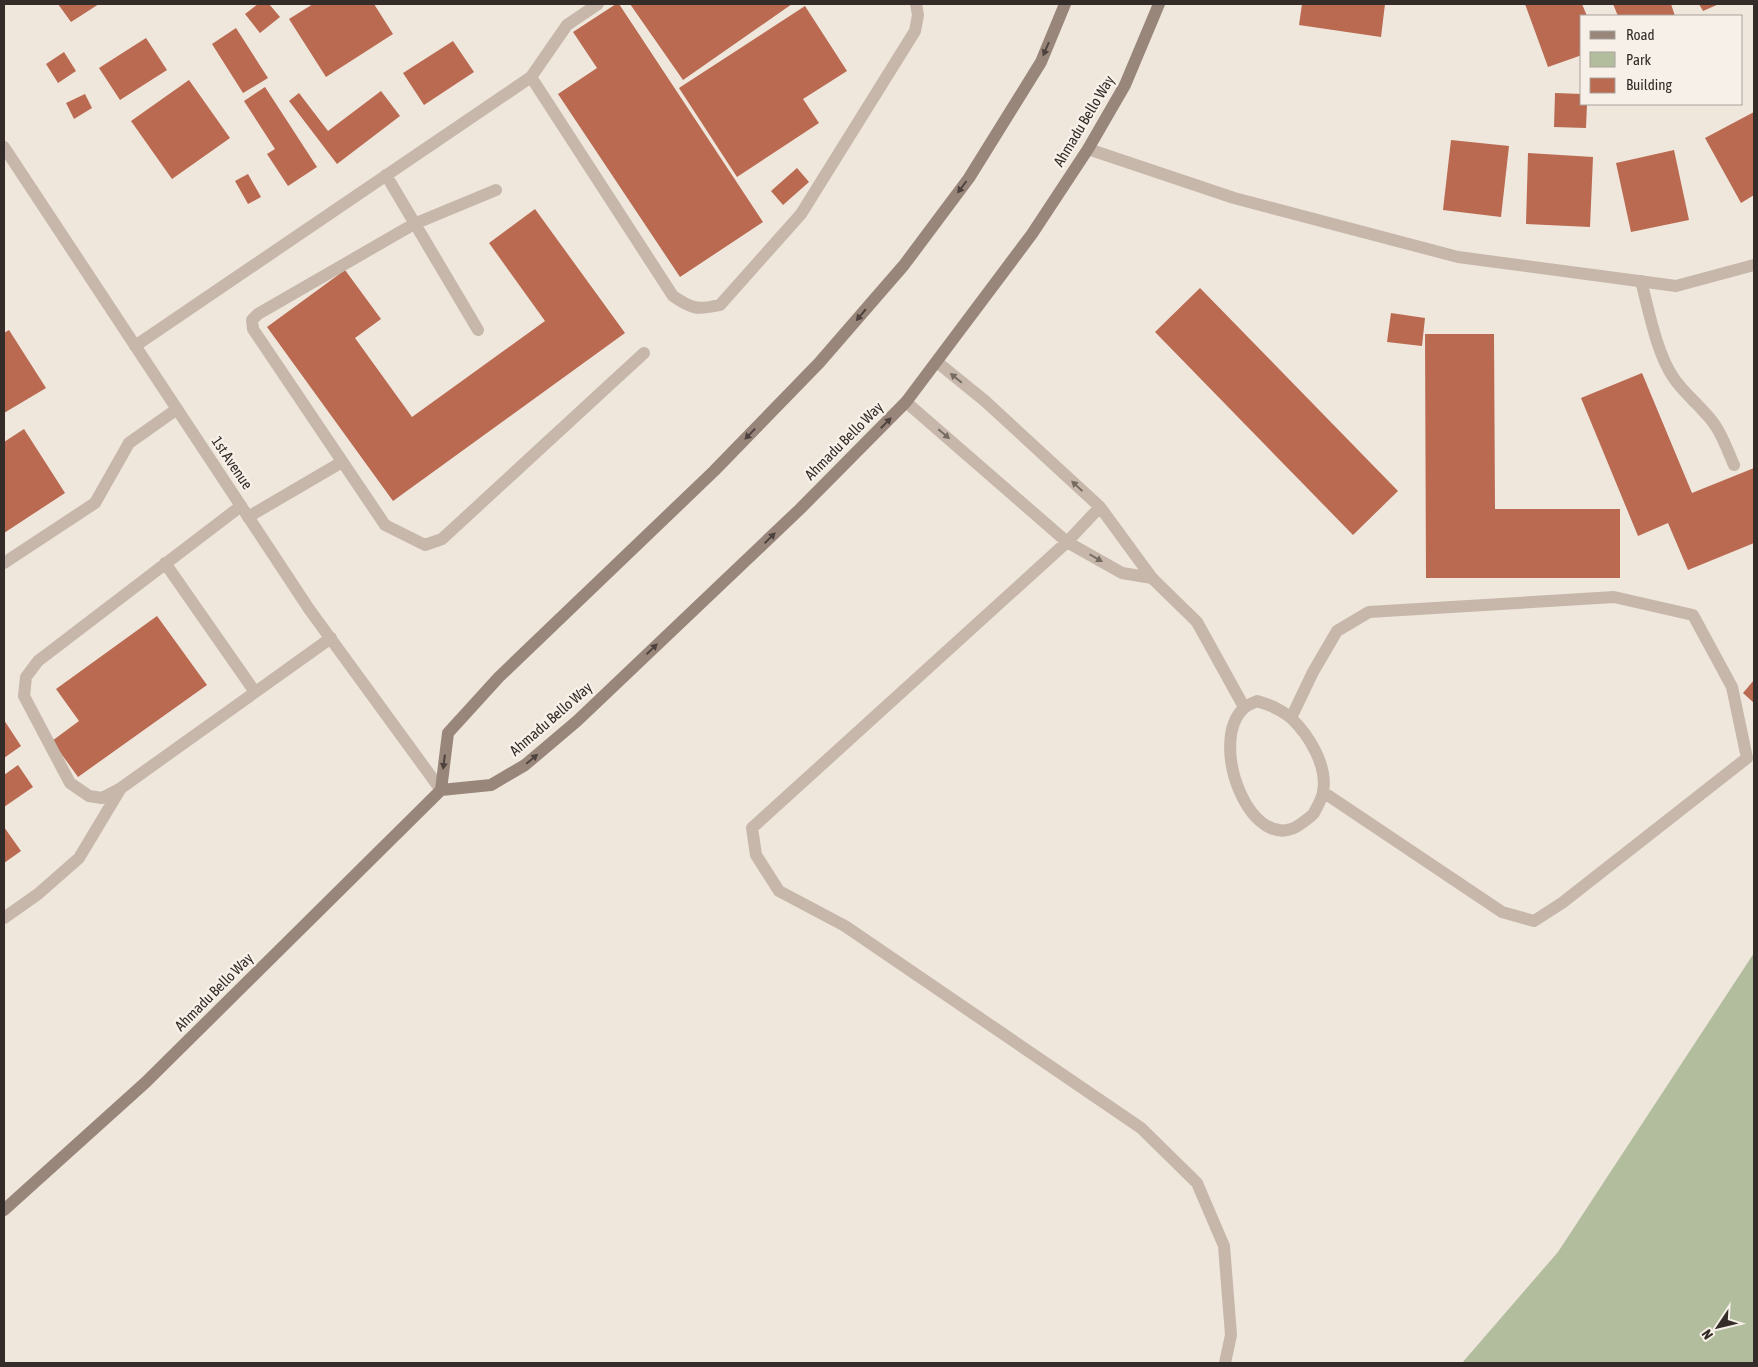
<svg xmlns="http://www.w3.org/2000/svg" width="1758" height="1367" font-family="'Asap Condensed',sans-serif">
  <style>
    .green { fill: #b2bd9e }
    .building { fill: #b96a51 }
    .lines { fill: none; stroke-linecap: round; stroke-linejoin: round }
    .service { stroke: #c6b7aa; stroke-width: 12 }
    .minor { stroke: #c6b7aa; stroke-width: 12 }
    .tertiary { stroke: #c6b7aa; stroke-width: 12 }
    .secondary { stroke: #99867b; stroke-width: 12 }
    .oneway { fill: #4d423d }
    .oneway2 { fill: #766b62 }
    .labels { text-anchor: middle; stroke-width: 5; stroke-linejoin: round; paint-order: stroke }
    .street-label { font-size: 15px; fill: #342c28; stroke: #f7f0e8 }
  </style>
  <rect width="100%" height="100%" fill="#efe6dc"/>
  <path class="green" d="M1754 953V1363H1462L1558 1252Z"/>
  <path class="building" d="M58 4H99L71 22Z
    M258 4H269L280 17 260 33 245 14Z
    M313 4H374L393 34 326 77 289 19Z
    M616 4H619L763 222 680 277 558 94 597 68 573 32Z
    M630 4H792L683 80Z
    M1302 4H1385L1381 37 1299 25Z
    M1525 4H1582L1587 16H1582V55L1548 67Z
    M1613 4H1671L1675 16H1618Z
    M1699 4H1719L1703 11Z
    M805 6 847 71 803 99 819 123 737 177 679 88Z
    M236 28 268 78 243 93 212 44Z
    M146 38 167 70 120 100 99 68Z
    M453 41 474 72 424 105 403 73Z
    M64 52 76 71 58 83 46 64Z
    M189 80 230 138 172 179 131 121Z
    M265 87 317 167 288 186 267 154 275 149 244 101Z
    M381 91 400 116 337 164 289 101 299 93 328 131Z
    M1555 93 1582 94V104H1587L1586 128 1554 127Z
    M85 94 92 108 74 119 66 103Z
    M1754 112V195L1741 203 1705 138Z
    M1451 140 1509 146 1501 217 1443 210Z
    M1674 150 1689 220 1631 232 1616 163Z
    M1528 153 1593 157 1590 227 1526 224Z
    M797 168 809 182 783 205 771 191Z
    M248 174 261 197 248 204 235 181Z
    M535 209 625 333 393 501 267 327 345 270 381 319 355 338 412 417 545 321 489 243Z
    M1200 288 1398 491 1353 535 1155 332Z
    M1391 313 1425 318 1422 346 1387 342Z
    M9 330 46 388 4 413V333Z
    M1425 334H1494L1495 509H1620V578H1426Z
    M1642 373 1692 493 1754 468V543L1688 570 1668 523 1638 536 1581 398Z
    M24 429 65 493 4 533V442Z
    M157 616 207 685 78 777 52 741 79 721 56 689Z
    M1754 680V703L1743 693Z
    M4 720 21 746 4 758Z
    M18 765 33 787 4 807V775Z
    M4 827 21 851 4 863Z"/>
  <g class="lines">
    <path class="service" d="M598 4 567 25 531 77 673 296C692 309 697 310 720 305L801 214 915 31 918 15 916 4
      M386 175 478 330
      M496 190 414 224 258 314 252 320 253 329 385 525 425 545 442 539 644 353
      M1641 281C1649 311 1656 351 1673 377 1682 391 1695 401 1706 414 1720 428 1726 447 1734 465
      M135 346 531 77
      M937 362 985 401 1100 507 1152 578 1197 622 1244 707
      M906 402 1067 542 1122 573 1152 578
      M241 506 38 661 26 677 24 696 70 783 89 796 102 798 121 788 331 638
      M1100 507 1067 542 752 828 756 855 779 891 845 926 1141 1128 1197 1183 1224 1246 1231 1335 1225 1363
      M248 517 342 462
      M4 563 95 503 129 443 177 409
      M165 563 255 692
      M1257 701C1270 705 1281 709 1291 718 1309 735 1328 766 1323 792 1322 799 1317 807 1314 813 1311 817 1306 820 1302 823 1253 861 1206 743 1244 708 1247 705 1253 703 1257 701Z
      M1291 718 1313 672 1337 631 1369 612 1614 597 1693 615 1732 687 1747 758 1562 903 1534 921 1502 912 1323 792
      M4 918 38 894 79 858 121 788"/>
    <path class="minor" d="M1088 149 1234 198 1458 257 1676 286 1754 265"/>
    <path class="tertiary" d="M4 147 309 609 441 790"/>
    <path class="secondary" d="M441 790 491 785 525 765 577 721 800 509 906 402 1032 234 1088 149 1125 85 1159 4
      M4 1210 146 1082 441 790 448 733 499 677 714 471 819 363 904 265 969 178 1041 62 1065 4"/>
  </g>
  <defs><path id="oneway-solid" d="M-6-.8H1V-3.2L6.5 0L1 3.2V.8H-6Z" transform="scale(1.25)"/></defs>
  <g class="oneway">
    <use href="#oneway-solid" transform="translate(1046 49) rotate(113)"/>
    <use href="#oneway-solid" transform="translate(962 187) rotate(127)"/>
    <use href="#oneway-solid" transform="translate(861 315) rotate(130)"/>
    <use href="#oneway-solid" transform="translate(886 423) rotate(-45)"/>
    <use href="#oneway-solid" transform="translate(750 434) rotate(134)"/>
    <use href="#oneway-solid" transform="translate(770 538) rotate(-44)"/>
    <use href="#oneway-solid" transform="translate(652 649) rotate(-44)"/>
    <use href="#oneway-solid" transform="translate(532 759) rotate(-40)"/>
    <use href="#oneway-solid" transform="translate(444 762) rotate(97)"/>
  </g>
  <g class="oneway2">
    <use href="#oneway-solid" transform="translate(956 378) rotate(-141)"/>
    <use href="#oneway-solid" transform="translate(944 434) rotate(40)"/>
    <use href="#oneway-solid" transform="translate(1077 486) rotate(-137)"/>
    <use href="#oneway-solid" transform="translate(1096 558) rotate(30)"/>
  </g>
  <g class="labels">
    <g class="street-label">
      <text transform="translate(1084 121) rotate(-59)" y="5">Ahmadu Bello Way</text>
      <text transform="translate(844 441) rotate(-45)" y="5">Ahmadu Bello Way</text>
      <text transform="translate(232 463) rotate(56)" y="5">1st Avenue</text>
      <text transform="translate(551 719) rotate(-41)" y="5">Ahmadu Bello Way</text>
      <text transform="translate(214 992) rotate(-45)" y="5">Ahmadu Bello Way</text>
    </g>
  </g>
  <rect width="1758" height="1367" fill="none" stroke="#342c28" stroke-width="10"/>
  <rect x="1580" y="15" width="162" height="90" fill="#f7f0e8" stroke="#a9a29b"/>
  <rect x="1590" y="31" width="25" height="8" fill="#99867b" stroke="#a9a29b"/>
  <text x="1626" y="40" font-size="15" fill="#342c28">Road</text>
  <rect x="1590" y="52" width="25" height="15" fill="#b2bd9e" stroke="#a9a29b"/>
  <text x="1626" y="65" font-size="15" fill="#342c28">Park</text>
  <rect x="1590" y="78" width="25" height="15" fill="#b96a51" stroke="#a9a29b"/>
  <text x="1626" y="90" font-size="15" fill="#342c28">Building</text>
  <g transform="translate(1718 1327) rotate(235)" stroke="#f7f0e8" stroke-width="4" paint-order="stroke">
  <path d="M0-4L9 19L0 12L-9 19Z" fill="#342c28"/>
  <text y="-8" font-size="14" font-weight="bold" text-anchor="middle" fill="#342c28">N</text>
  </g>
</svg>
